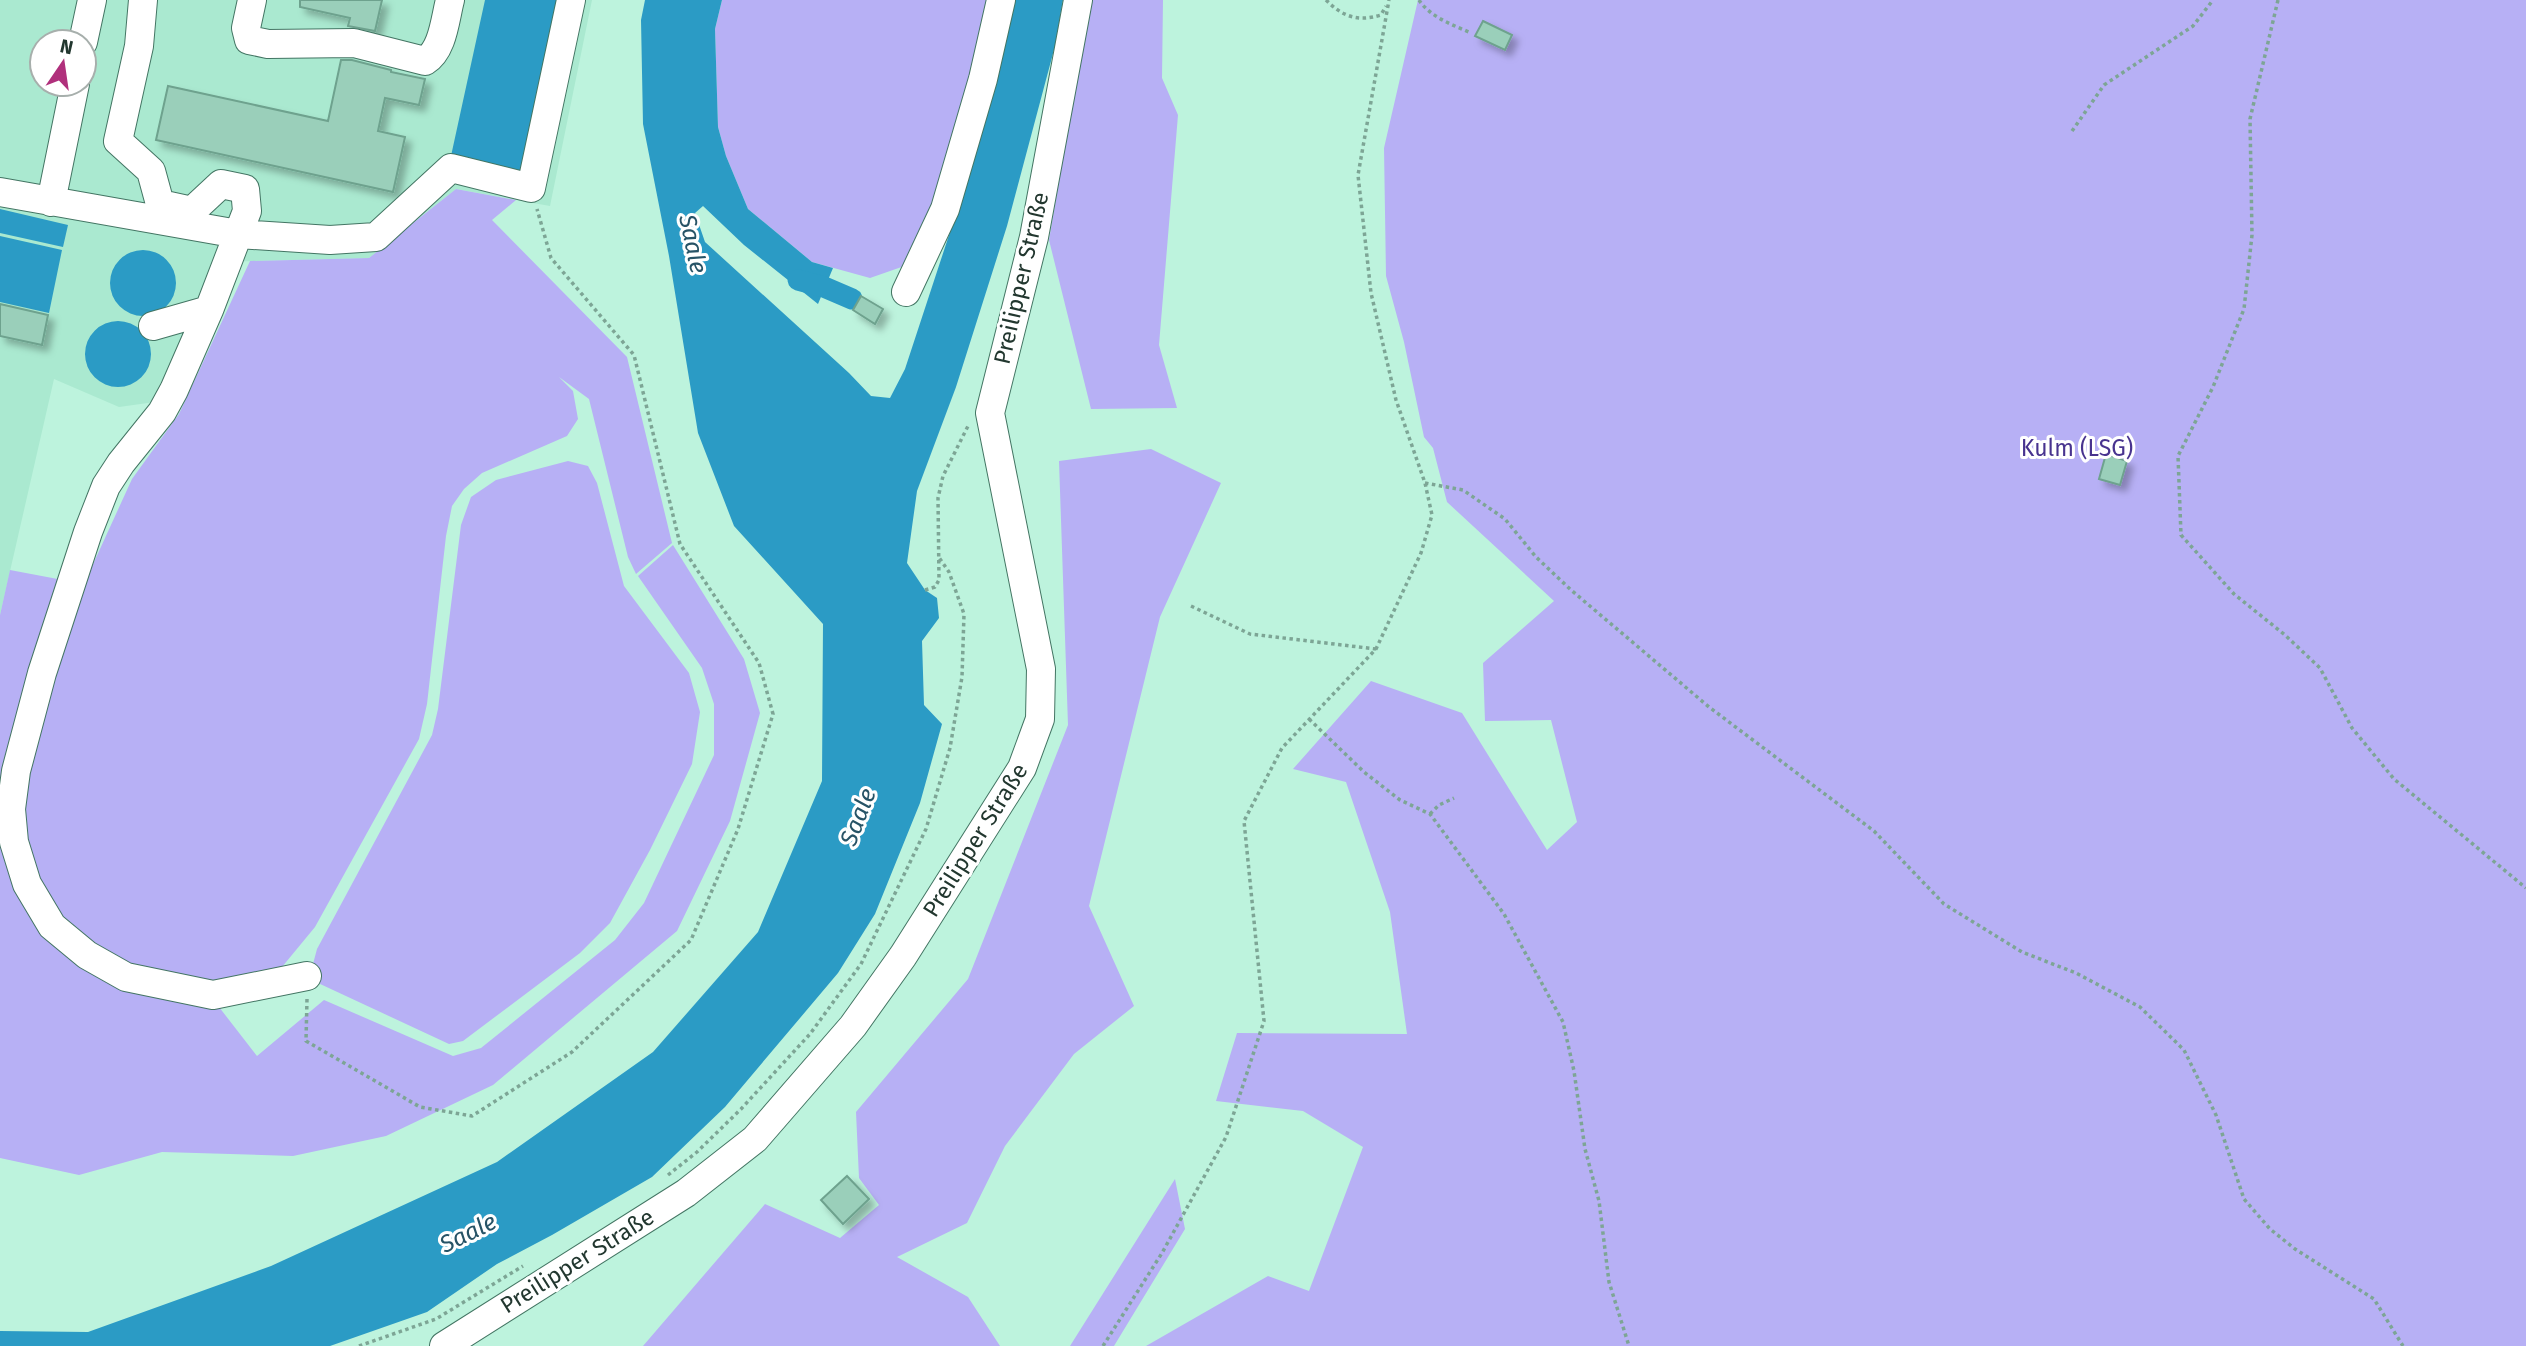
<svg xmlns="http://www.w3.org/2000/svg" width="2526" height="1346" font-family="'Fira Sans',sans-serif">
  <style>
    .built { fill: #aae9d0; fill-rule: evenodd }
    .green { fill: #b7b0f5 }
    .water { fill: #2b9bc5 }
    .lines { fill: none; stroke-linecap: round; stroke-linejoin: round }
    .canal { stroke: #2b9bc5; stroke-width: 21 }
    .building { fill: #9acfba; stroke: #6ea28e; stroke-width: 2; filter: url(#shadow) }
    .minor-casing { stroke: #437563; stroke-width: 30 }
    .path { stroke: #7da595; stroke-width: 3.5; stroke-dasharray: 3.5 3.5; stroke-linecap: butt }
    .minor { stroke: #fff; stroke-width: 28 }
    .labels { text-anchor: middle; stroke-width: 6; stroke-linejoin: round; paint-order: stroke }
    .street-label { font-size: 23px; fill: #22372f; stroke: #fff }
    .park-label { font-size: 23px; fill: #48338f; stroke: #fff }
    .water-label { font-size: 24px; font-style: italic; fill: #275366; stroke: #fff }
  </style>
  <defs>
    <filter id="shadow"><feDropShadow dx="6" dy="6" stdDeviation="3.5" flood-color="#0004"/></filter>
  </defs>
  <rect width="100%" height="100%" fill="#bdf3dd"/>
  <path class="built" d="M0 0H592L550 206 456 189 369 258 220 262 162 401 119 407 54 379 0 615ZM42 42H84V84H42Z"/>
  <path class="green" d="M722 0H988L934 215 913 263 870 278 812 262 748 209 726 156 718 127 715 29Z
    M1090 0H1163L1162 78 1178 115 1159 345 1177 408 1091 409 1049 240Z
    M1418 0H2526V1346H1146L1268 1276 1309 1291 1363 1147 1303 1111 1216 1101 1237 1033 1407 1034 1390 912 1346 782 1293 769 1371 681 1462 713 1547 850 1577 822 1551 720 1485 721 1483 663 1554 601 1447 502 1433 448 1424 437 1404 342 1386 276 1384 148Z
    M456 189 516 200 492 220 627 357 672 543 636 574 628 557 589 399 559 377 573 391 578 419 567 436 482 473 464 489 452 506 446 536 427 704 419 739 315 927 282 967 211 986 125 971 51 912 4 808 66 954 219 1007 257 1056 324 1000 453 1056 481 1048 615 940 644 903 714 755V704L702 668 638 576 673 545 744 659 760 713 730 821 677 931 493 1085 386 1136 293 1156 162 1152 79 1175 0 1158V615L10 570 84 584 132 479 179 414 250 261 369 258Z
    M1151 449 1221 483 1160 617 1089 906 1134 1006 1074 1054 1005 1146 967 1223 897 1257 968 1297 1000 1346H643L765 1204 840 1238 879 1205 859 1178 856 1112 968 979 1068 725 1059 461Z
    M568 461 588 466 597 483 624 586 689 673 700 712 692 764 650 850 610 923 580 953 463 1041 449 1044 318 983 313 964 317 949 432 735 438 709 461 525 471 497 496 480Z
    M1175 1179 1185 1229 1114 1346H1070Z"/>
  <path class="water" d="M485 0H562L524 172 451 156Z
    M645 0H722L715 29 718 127 726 156 748 209 812 262 833 268 818 304 744 245 703 206 695 213 705 242 849 373 871 396 890 398 905 369 951 229 1015 0H1063L1055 46 1007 226 956 387 917 491 907 563 925 590 937 598 939 618 922 641 924 705 942 724 920 803 875 914 838 973 725 1107 652 1177 552 1235 497 1264 427 1312 330 1346H0V1331L88 1332 271 1266 497 1162 653 1052 758 932 822 781 823 624 734 526 698 433 669 256 643 124 641 20Z
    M0 209 68 225 63 247 0 233Z
    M0 236 62 250 49 313 0 302Z
    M110 283a33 33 0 1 1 66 0a33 33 0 1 1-66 0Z
    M85 354a33 33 0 1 1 66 0a33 33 0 1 1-66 0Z"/>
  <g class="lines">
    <path class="canal" d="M798 280 824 287 852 299"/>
  </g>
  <path class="building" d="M300 0H382L375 31 348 26 350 18 300 7Z
    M1483 21 1512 35 1505 50 1475 36Z
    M341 60H352L391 70V72L425 79 419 105 385 98 378 131 405 137 393 192 156 140 168 86 328 121Z
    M861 296 883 309 875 324 853 310Z
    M0 304 48 315 42 345 0 336Z
    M2106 454 2127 461 2120 485 2099 479Z
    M847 1176 869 1199 843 1224 821 1200Z"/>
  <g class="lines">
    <g class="minor-casing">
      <path id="minor" d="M143 0 139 46 118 141 151 171 160 204 192 211 221 184 245 189 247 211 209 310 174 390 162 412 121 463 106 486 88 532 42 673 16 771 11 809 14 842 27 884 52 926 87 955 126 977 213 995 307 976
        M252 0 246 28 249 40 268 44 354 43 425 61C443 50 445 19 450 0
        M83 42 92 0
        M0 192 238 234 330 240 376 237 451 168 531 188 571 0
        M51 202 75 84
        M906 292 945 209 983 79 1001 0
        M153 326 209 310
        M444 1346 686 1193 755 1139 853 1026 903 956 1022 768 1040 719 1041 669 990 413 1034 237 1078 0"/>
    </g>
    <path class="path" d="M1326 0C1343 17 1358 22 1381 15L1386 6
      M1419 0C1430 17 1453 25 1471 33
      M2278 0 2250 119 2252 235 2244 309 2213 387 2178 456 2181 535 2234 594 2285 635 2320 668 2352 728 2394 779 2526 888
      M2072 131 2104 85 2193 26 2213 0
      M1425 483 1463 490 1505 519 1536 557 1571 590 1709 707 1874 831 1944 904 2022 952 2076 973 2140 1007 2184 1050 2216 1115 2244 1199 2270 1229 2295 1249 2374 1299 2403 1346
      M925 590 935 587 939 580 938 498 943 476 968 426
      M1191 606 1250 634 1376 649
      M1309 719 1364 772 1400 800 1430 814 1504 914 1563 1022 1574 1071 1585 1149 1599 1201 1609 1282 1629 1346
      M1430 814 1439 805 1454 798
      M307 999 306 1041 420 1107 472 1116 572 1052 691 940 738 829 773 714 759 663 680 544 634 355 551 258 537 209
      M668 1175 697 1152 741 1109 810 1034 861 964 926 829 950 748 962 677 964 614 949 572 938 556
      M359 1346 436 1319 523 1266
      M1103 1346 1162 1253 1226 1137 1264 1021 1244 821 1282 748 1376 649 1421 553 1432 515 1425 483 1396 400 1371 293 1358 175 1389 0"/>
    <use href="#minor" class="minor"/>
  </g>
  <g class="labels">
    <g class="street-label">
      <text transform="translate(1021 278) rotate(-77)" y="8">Preilipper Straße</text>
      <text transform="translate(975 840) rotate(-58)" y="8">Preilipper Straße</text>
      <text transform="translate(577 1261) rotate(-32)" y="8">Preilipper Straße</text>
    </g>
    <g class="park-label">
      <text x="2077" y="456">Kulm (LSG)</text>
    </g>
    <g class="water-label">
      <text transform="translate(693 244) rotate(78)" y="8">Saale</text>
      <text transform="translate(858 817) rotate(-69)" y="8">Saale</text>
      <text transform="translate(468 1233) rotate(-26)" y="8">Saale</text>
    </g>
  </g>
  <g transform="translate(63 63) rotate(13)"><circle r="33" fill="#ffffff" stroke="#a7afac" stroke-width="2"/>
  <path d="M0-5L12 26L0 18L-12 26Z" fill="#b0307c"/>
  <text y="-10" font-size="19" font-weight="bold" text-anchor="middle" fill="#22372f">N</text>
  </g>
</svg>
